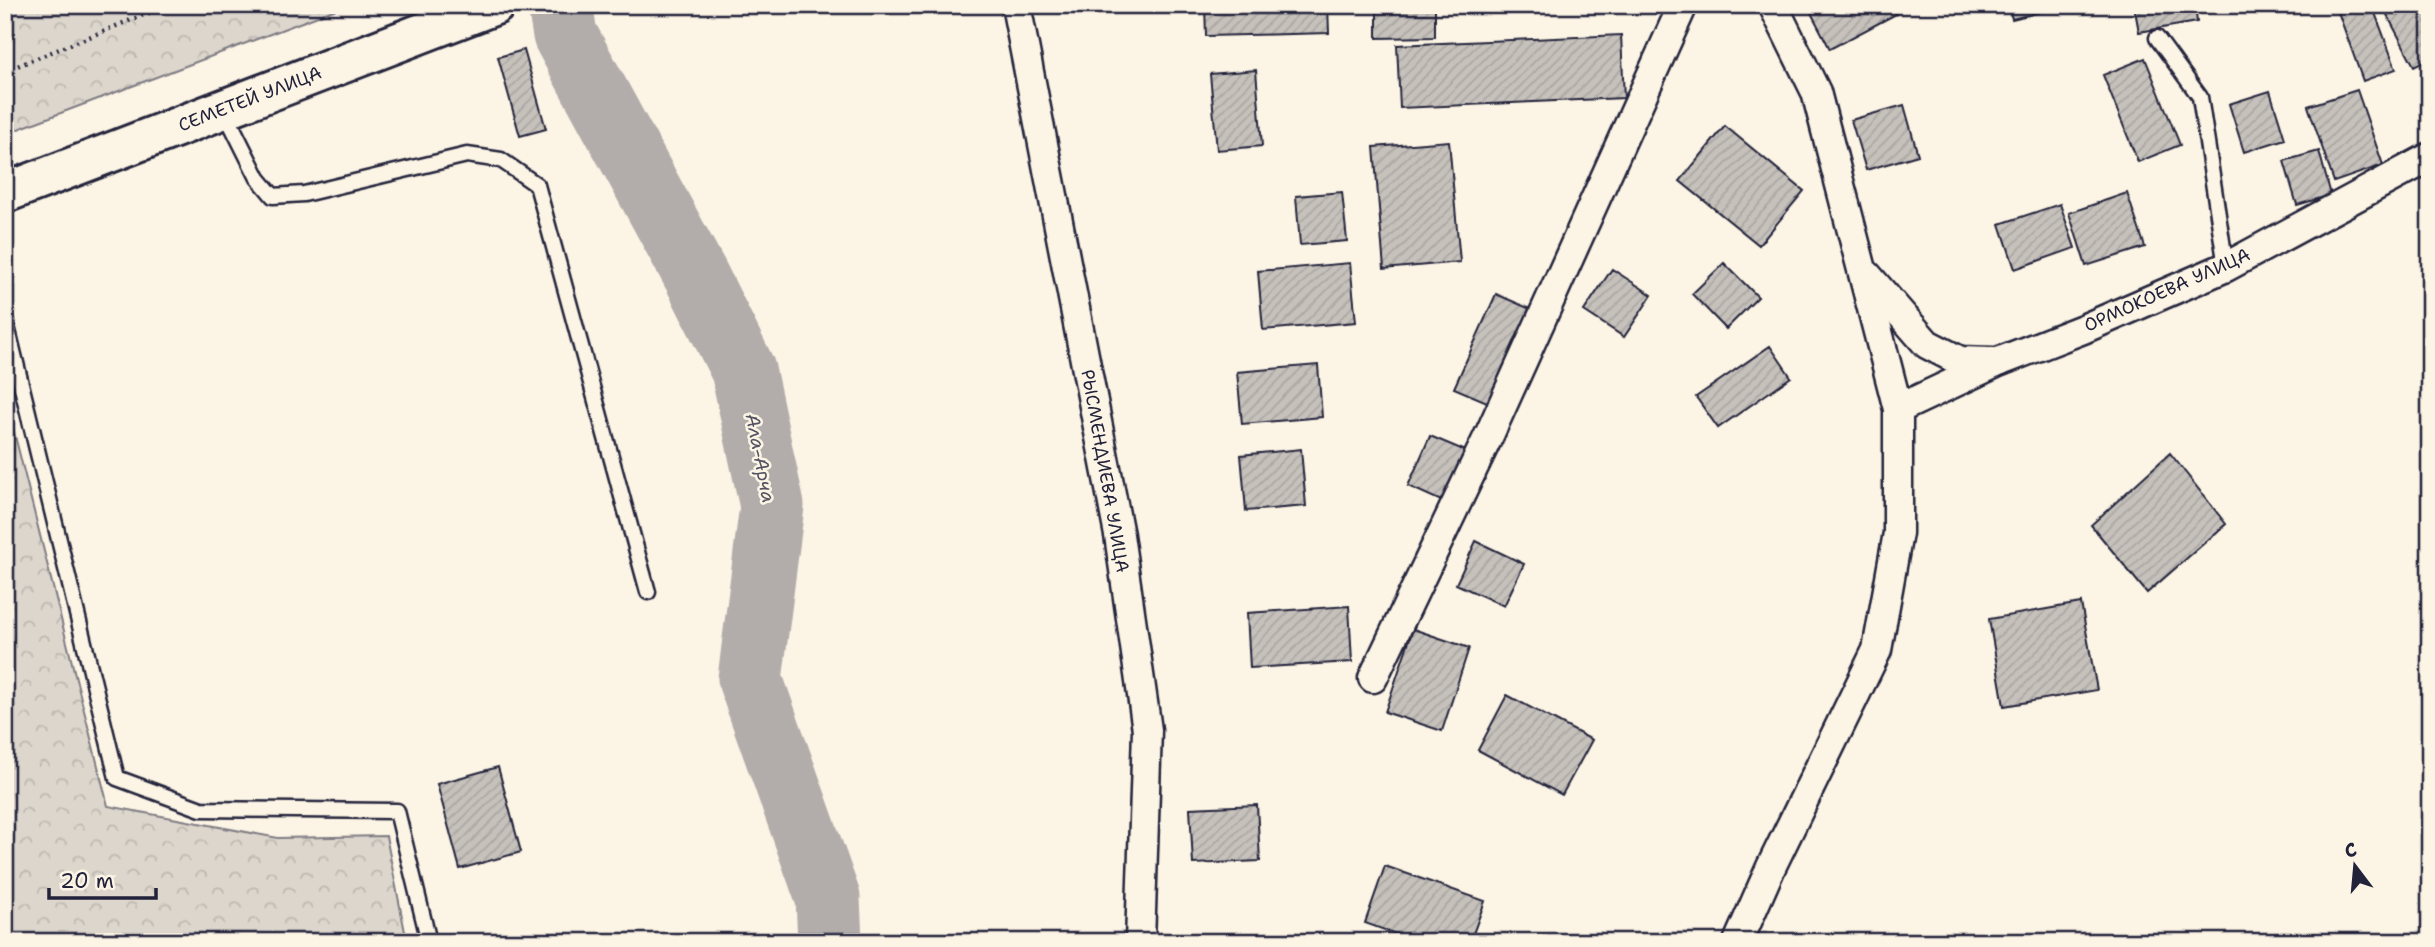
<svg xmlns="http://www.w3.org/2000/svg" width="2435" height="947" font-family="'Shantell Sans',sans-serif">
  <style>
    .forest { fill: url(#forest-crowns); stroke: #7f7c84; stroke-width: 2 }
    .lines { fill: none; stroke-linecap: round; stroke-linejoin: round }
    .river { stroke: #b2adab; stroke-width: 65 }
    .building { fill: url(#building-hatch); stroke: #22223b; stroke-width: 2 }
    .lane-casing { stroke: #22223b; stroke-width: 19 }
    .street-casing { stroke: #22223b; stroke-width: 33 }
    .secondary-casing { stroke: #22223b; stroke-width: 44 }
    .path { stroke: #22223b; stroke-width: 4.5; stroke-dasharray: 2 5; stroke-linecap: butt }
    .lane { stroke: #fcf5e5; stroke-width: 14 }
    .street { stroke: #fcf5e5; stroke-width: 28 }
    .secondary { stroke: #fcf5e5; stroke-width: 38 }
    .labels { text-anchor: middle; stroke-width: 5; stroke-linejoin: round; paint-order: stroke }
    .street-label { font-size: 18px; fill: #22223b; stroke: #fcf5e5 }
    .water-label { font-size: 19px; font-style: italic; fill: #545362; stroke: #fcf5e5 }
  </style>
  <defs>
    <pattern id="forest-crowns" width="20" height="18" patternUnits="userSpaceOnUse" patternTransform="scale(1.75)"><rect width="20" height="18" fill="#dcd6cc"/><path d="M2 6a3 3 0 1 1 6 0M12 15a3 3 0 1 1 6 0" fill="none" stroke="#bcb7b0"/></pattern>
    <pattern id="building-hatch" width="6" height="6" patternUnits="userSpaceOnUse" patternTransform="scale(1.75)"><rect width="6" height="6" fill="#c6c1bb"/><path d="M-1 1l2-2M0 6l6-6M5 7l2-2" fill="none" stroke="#aaa6a2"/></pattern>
  </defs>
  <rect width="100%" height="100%" fill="#fcf5e5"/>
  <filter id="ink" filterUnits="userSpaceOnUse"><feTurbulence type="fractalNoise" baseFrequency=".0143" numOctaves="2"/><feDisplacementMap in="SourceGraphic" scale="14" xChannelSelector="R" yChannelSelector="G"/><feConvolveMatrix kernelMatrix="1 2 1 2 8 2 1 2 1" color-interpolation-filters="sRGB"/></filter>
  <g filter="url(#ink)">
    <path class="forest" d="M5 5H347L5 134Z
      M5 396 108 806 278 838 386 836 407 942H5Z"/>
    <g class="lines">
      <path class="river" d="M560 5 565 35 697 278 743 370 772 506 750 679 828 898 830 942"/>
    </g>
    <path class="building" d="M1205 5H1328L1329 33 1206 36Z
      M1377 5H1435V37L1377 38Z
      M1807 5H1891L1896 14 1830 49Z
      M2008 5H2065V6L2012 19Z
      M2134 5H2195L2197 22 2139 32Z
      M2347 5H2372L2396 69 2363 81 2337 9Z
      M2396 5H2430V58L2414 66 2385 11Z
      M1621 35 1624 98 1400 108 1397 45Z
      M524 50 546 129 520 136 498 57Z
      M2145 58 2180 145 2138 162 2103 75Z
      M1256 70 1262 146 1217 150 1210 74Z
      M2357 90 2383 165 2334 182 2308 106Z
      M2270 91 2285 139 2244 152 2229 104Z
      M1904 105 1918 155 1866 170 1851 120Z
      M1725 126 1804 191 1759 245 1680 181Z
      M1449 141 1460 262 1384 269 1374 147Z
      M2319 151 2331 195 2297 205 2284 161Z
      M1342 192 1347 241 1300 245 1296 196Z
      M2127 193 2145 247 2086 266 2069 213Z
      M2060 204 2075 248 2015 269 2000 224Z
      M1350 263 1356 322 1263 330 1258 271Z
      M1724 263 1758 297 1726 329 1692 294Z
      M1612 269 1652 295 1624 337 1584 311Z
      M1496 294 1535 311 1494 405 1454 388Z
      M1770 346 1791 377 1718 428 1696 397Z
      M1318 365 1322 417 1242 424 1237 372Z
      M1430 436 1473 454 1450 505 1408 486Z
      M1301 449 1306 506 1246 511 1241 455Z
      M2170 453 2226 524 2147 593 2091 525Z
      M1476 541 1524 564 1504 606 1456 584Z
      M2081 603 2097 690 2004 706 1989 619Z
      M1349 606 1352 662 1250 668 1247 613Z
      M1413 629 1469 648 1442 731 1385 712Z
      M1507 695 1592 740 1562 795 1478 750Z
      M498 767 521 852 460 869 437 784Z
      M1257 805 1260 861 1193 864 1190 808Z
      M1385 866 1485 901 1470 942H1418L1365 923Z
      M1284 935 1305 942H1282Z"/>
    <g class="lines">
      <g class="lane-casing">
        <path id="lane" d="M2157 38 2200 97 2226 267
          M224 110 258 178 273 196 304 194 467 155 501 160 537 185 648 592
          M5 318 117 778 201 809 397 811 429 942"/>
      </g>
      <g class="street-casing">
        <path id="street" d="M1016 5 1119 535 1147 730 1140 942
          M1867 275 1927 344 1960 361 1993 362
          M1898 409 1998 362 2083 329 2226 267 2430 157
          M1373 678 1490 433 1683 5
          M1738 942 1771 867 1877 650 1898 533V409L1816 92 1773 5"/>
      </g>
      <g class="secondary-casing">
        <path id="secondary" d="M5 193 495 5"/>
      </g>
      <path class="path" d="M5 71 168 5"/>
      <use href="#lane" class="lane"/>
      <use href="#street" class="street"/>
      <use href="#secondary" class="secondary"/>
    </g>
  </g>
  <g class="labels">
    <g class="street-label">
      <text transform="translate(250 99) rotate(-21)" y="6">СЕМЕТЕЙ УЛИЦА</text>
      <text transform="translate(2167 290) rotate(-24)" y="6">ОРМОКОЕВА УЛИЦА</text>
      <text transform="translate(1105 471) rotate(80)" y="6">РЫСМЕНДИЕВА УЛИЦА</text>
    </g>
    <g class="water-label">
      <text transform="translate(761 458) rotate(79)" y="7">Ала-Арча</text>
    </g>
  </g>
  <rect width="2435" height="947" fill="none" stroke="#fcf5e5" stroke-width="28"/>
  <rect x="14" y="14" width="2407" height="919" fill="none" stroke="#22223b" stroke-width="2.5" filter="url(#ink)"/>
  <g transform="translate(2355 866) rotate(344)" stroke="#fcf5e5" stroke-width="5" paint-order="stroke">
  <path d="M0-5L12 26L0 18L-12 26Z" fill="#22223b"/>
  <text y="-10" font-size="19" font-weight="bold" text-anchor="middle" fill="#22223b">С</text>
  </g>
  <path d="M49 888v10h107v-10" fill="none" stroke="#22223b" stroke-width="3.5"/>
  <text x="60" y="888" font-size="21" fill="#22223b" stroke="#fcf5e5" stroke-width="5" paint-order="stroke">20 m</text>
</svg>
